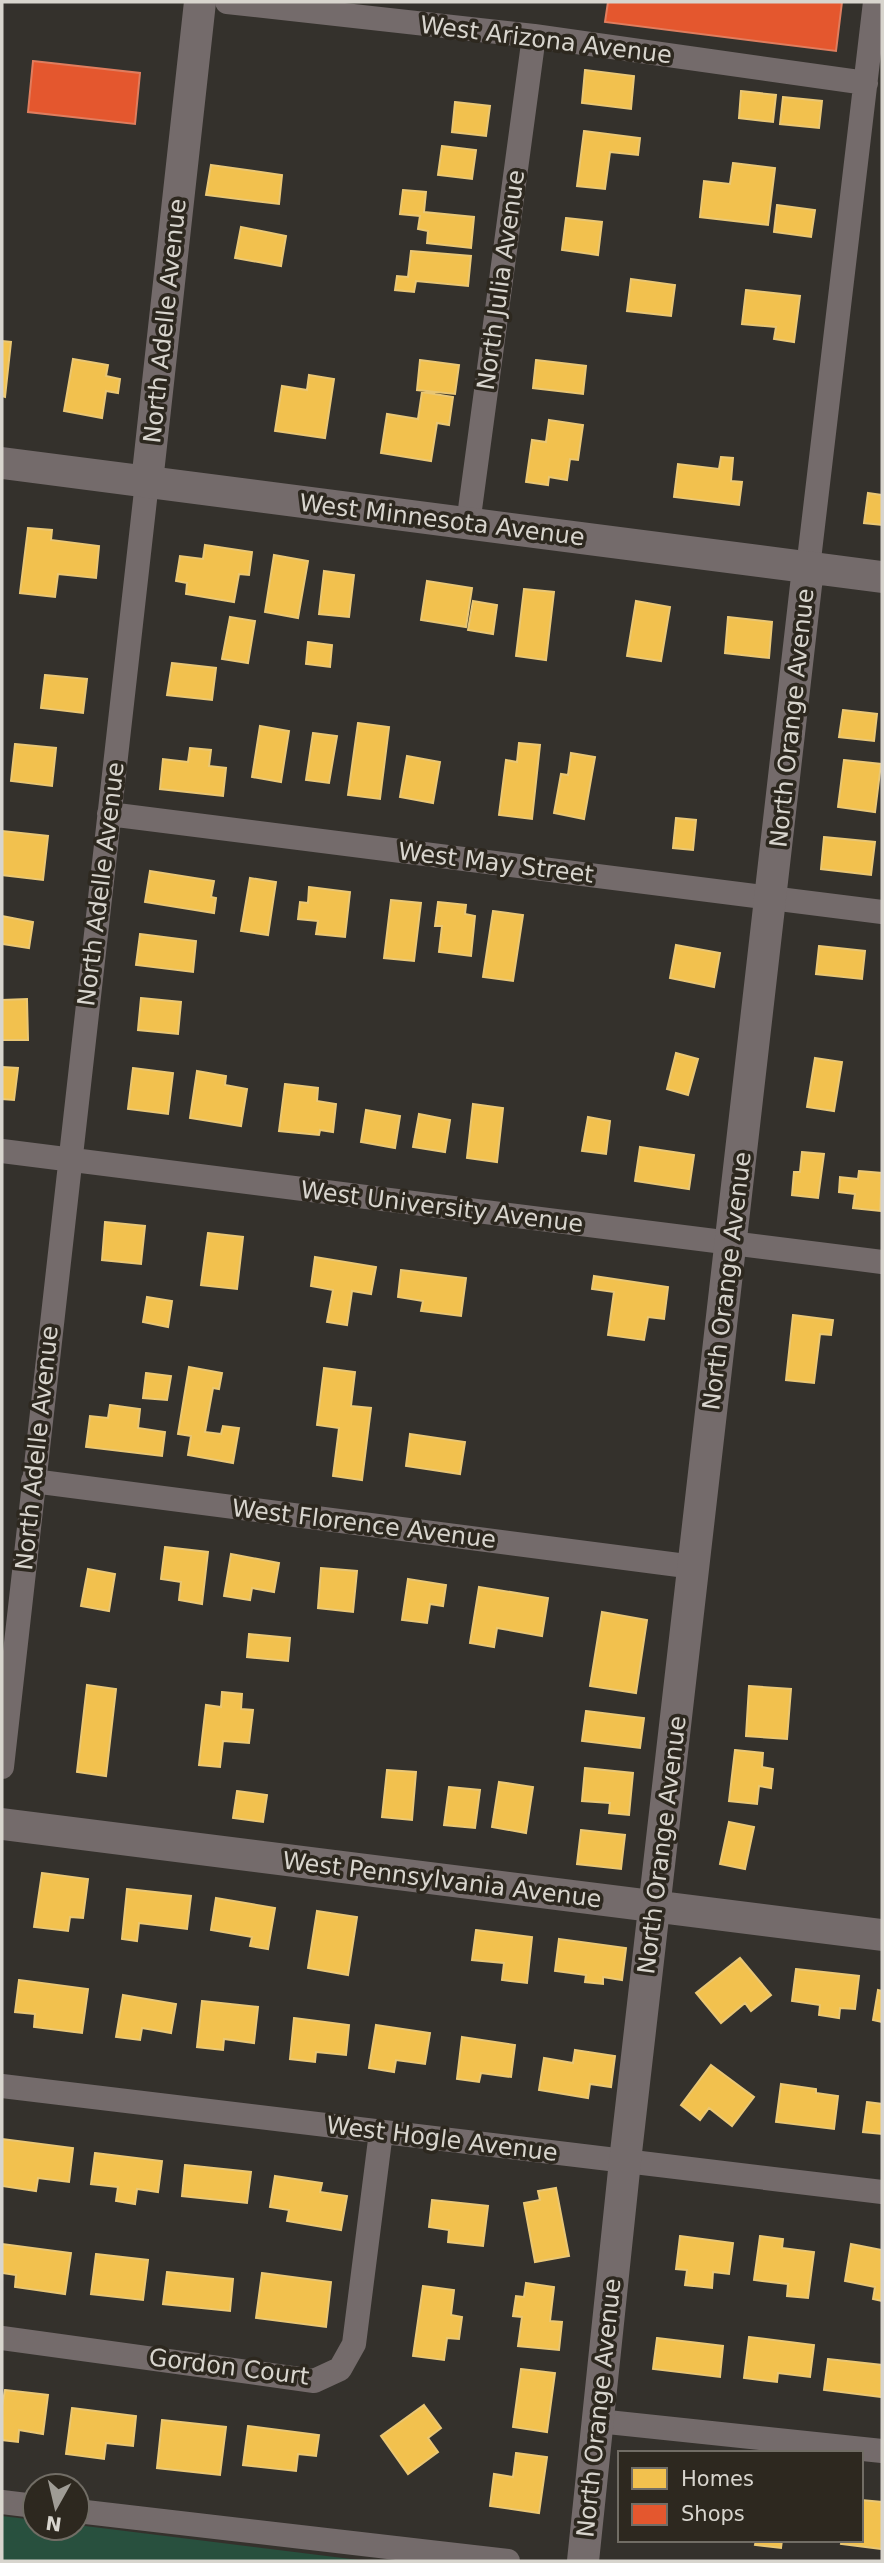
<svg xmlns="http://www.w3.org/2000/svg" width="884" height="2563" font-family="'DejaVu Sans',sans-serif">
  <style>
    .green { fill: #28503e }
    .homes { fill: #f2c14e; stroke: #eac774; stroke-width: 2 }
    .shops { fill: #e4572e; stroke: #e07d5e; stroke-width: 2 }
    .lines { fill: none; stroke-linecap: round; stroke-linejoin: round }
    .minor { stroke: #746b6b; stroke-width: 24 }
    .tertiary { stroke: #746b6b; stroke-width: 32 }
    .labels { text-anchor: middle; stroke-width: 7; stroke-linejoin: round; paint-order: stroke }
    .street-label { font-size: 24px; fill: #d8d5ce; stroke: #2d281f }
  </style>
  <rect width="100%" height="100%" fill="#34312c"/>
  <path class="green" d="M2 2516 35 2520V2528H77V2525L367 2561H2Z"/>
  <path class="homes" d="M585 70 634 76 631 109 582 103Z
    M741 91 776 95 773 122 739 118Z
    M783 97 822 101 819 128 780 124Z
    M455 102 490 106 486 136 452 132Z
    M584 131 640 138 638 155 610 152 605 189 577 186Z
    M442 146 476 150 472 179 438 175Z
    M733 163 775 168 768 225 700 217 704 181 730 184Z
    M211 165 282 175 279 204 206 195Z
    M403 190 426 192 424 212 474 217 471 248 427 243 428 231 418 229 420 216 400 214Z
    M777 205 815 210 811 237 774 232Z
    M566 218 602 222 598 255 562 250Z
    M241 227 286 236 281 266 235 258Z
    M411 251 471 256 468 286 416 281 414 292 395 290 397 276 408 277Z
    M631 279 675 285 671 316 627 311Z
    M746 290 800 296 794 342 774 339 776 327 742 324Z
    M2 341 11 342 5 397 2 396Z
    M73 359 108 365 106 376 120 379 118 393 106 391 102 418 64 411Z
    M420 360 459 365 455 394 417 390Z
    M536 360 586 366 583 394 533 388Z
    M309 375 334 379 325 438 275 431 282 386 307 390Z
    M422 392 453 397 449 425 437 423 431 461 381 453 387 414 418 419Z
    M549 420 583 425 578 460 570 459 567 480 549 477 548 485 526 482 532 440 546 442Z
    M721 457 733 458 731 481 742 482 739 505 674 497 678 464 719 469Z
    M868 493 882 495V493V525L864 523Z
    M28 528 52 530 51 540 99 546 96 578 58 574 55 597 20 593Z
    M205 545 252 552 249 575 239 574 234 602 186 594 187 583 176 581 180 556 203 559Z
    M274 555 308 561 298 618 265 612Z
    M324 571 354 575 349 617 319 614Z
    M427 581 472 588 466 627 421 620Z
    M524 589 554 592 546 660 516 656Z
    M473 601 497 605 493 634 468 630Z
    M636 601 670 607 661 661 627 656Z
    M230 617 255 621 248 663 222 659Z
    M728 617 772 622 769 658 725 653Z
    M308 642 332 645 330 667 306 664Z
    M172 663 216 668 212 700 167 695Z
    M45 675 87 679 83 713 41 708Z
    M843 710 877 714 874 741 839 737Z
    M358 723 389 727 380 799 348 795Z
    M260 726 289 731 281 782 252 777Z
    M313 733 337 736 329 783 306 780Z
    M519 743 540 745 532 819 499 815 506 760 517 762Z
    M15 744 56 748 52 786 11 781Z
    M190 748 211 750 209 766 226 768 223 796 160 789 163 759 188 762Z
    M571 753 595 757 584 819 554 813 561 774 568 775Z
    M407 756 440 762 433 803 400 797Z
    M844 760 881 764 875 812 838 807Z
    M676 818 696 820 693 850 673 848Z
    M2 831 48 836 43 880 2 875Z
    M824 837 875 842 871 875 821 869Z
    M150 871 214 881 211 897 216 898 214 913 145 902Z
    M250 878 276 882 268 935 241 931Z
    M309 887 350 892 345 937 316 934 318 921 298 919 300 902 308 903Z
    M391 900 421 903 414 961 384 958Z
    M438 902 466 905 465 914 475 916 471 956 439 952 442 926H435Z
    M493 911 523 915 513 981 483 977Z
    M2 916 33 922 29 948 2 944Z
    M140 934 196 941 193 972 136 965Z
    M676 945 720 953 714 987 670 978Z
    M819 946 865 951 862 979 816 974Z
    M141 998 181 1002 178 1034 138 1030Z
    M27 999 28 1040H2V1000Z
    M676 1053 698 1059 688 1095 667 1089Z
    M815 1058 842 1062 834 1111 807 1107Z
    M2 1067 18 1068 14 1100 2 1099Z
    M133 1068 173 1073 168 1114 128 1109Z
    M197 1071 226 1076 225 1085 247 1089 241 1126 190 1118Z
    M285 1084 318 1088 317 1101 336 1104 333 1132 320 1130 319 1135 279 1131Z
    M473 1104 503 1108 497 1162 467 1158Z
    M366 1110 400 1116 395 1148 361 1142Z
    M419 1114 450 1120 445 1152 413 1147Z
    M588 1117 610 1121 606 1154 582 1151Z
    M640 1147 694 1155 689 1189 635 1181Z
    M802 1152 824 1154 818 1198 792 1195 794 1172H800Z
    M859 1171 882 1173 880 1211 853 1208 855 1194 839 1192 840 1177 858 1179Z
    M105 1222 145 1226 141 1264 102 1260Z
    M208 1233 243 1237 237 1289 201 1285Z
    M315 1257 376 1267 371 1294 352 1291 347 1325 327 1322 333 1290 311 1286Z
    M401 1270 466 1278 461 1316 421 1311 423 1301 398 1297Z
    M594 1276 668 1287 664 1319 648 1317 644 1340 608 1335 614 1292 592 1289Z
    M147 1297 172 1301 168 1327 143 1322Z
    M793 1315 833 1320 831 1335 820 1334 814 1383 786 1380Z
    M189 1367 222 1373 219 1389 213 1388 205 1432 221 1434 223 1426 239 1428 233 1463 188 1455 191 1436 178 1434Z
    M324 1368 355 1372 351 1406 371 1408 362 1480 333 1476 339 1428 317 1425Z
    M146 1373 171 1376 167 1400 143 1398Z
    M110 1405 140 1409 138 1428 165 1432 162 1456 86 1447 90 1416 108 1418Z
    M410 1434 465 1442 460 1474 406 1466Z
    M165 1547 208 1552 202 1604 179 1600 181 1582 161 1579Z
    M231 1554 279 1563 274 1592 252 1588 250 1600 224 1596Z
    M321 1568 357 1571 353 1612 318 1608Z
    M88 1569 115 1574 109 1611 81 1606Z
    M408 1579 446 1585 443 1606 430 1604 427 1623 402 1620Z
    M479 1587 548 1598 542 1636 497 1628 494 1647 470 1643Z
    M602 1612 647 1620 636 1693 590 1686Z
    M249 1634 290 1638 288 1661 247 1657Z
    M87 1685 116 1689 106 1776 77 1772Z
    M749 1686 791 1689 787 1739 746 1736Z
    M222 1692 242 1694 241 1709 253 1710 249 1743 223 1741 220 1767 199 1765 206 1705 221 1707Z
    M586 1711 644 1718 640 1748 582 1741Z
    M735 1750 763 1753 762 1767 773 1769 771 1788 759 1786 757 1804 729 1801Z
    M585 1768 633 1773 629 1815 609 1813 610 1803 582 1801Z
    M387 1770 416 1772 412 1820 382 1817Z
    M499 1782 533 1787 526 1833 492 1827Z
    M449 1787 480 1790 475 1828 444 1825Z
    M237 1791 267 1795 263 1822 233 1818Z
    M729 1822 754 1827 745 1869 720 1864Z
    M581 1830 625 1835 621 1869 577 1864Z
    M42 1873 88 1879 83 1918 70 1917 68 1931 34 1927Z
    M127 1889 191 1896 187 1929 139 1923 137 1941 122 1939Z
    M216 1898 275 1908 268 1949 250 1946 252 1937 211 1930Z
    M317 1911 357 1917 348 1975 308 1968Z
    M476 1930 532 1937 527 1983 502 1980 504 1963 472 1960Z
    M559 1939 626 1948 622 1980 603 1977V1984L585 1982 586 1975 555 1971Z
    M740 1958 771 1995 751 2011 745 2003 721 2023 696 1993Z
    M796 1969 859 1976 855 2009 840 2008 839 2018 819 2015 820 2005 792 2001Z
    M19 1980 88 1989 82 2033 34 2027 35 2014 15 2012Z
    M878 1990 882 1991V2022L873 2020Z
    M123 1995 176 2004 171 2033 142 2028 140 2040 116 2037Z
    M202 2001 258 2007 254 2043 224 2039 223 2050 197 2047Z
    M294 2018 349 2025 346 2055 316 2052 315 2062 290 2059Z
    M376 2025 430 2033 425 2064 396 2060 394 2072 369 2068Z
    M462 2037 515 2045 511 2077 481 2073 479 2082 457 2079Z
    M575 2050 615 2056 611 2087 590 2084 588 2098 539 2090 544 2058 573 2063Z
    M711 2065 754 2097 732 2126 709 2108 700 2120 681 2105Z
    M781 2084 816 2089V2093L838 2096 834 2129 776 2122Z
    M867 2102 882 2104V2134L863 2132Z
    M2 2139 73 2148 69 2182 38 2178 36 2191 2 2186Z
    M95 2153 162 2161 158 2192 137 2189 135 2204 116 2201 118 2187 91 2184Z
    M185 2165 251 2172 247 2203 182 2196Z
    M275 2176 322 2183 320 2192 347 2196 341 2230 287 2221 289 2210 270 2207Z
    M556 2188 569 2256 535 2262 524 2203 540 2200 538 2191Z
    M432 2200 488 2206 483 2246 448 2242 449 2230 429 2227Z
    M680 2236 733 2243 729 2274 713 2272 712 2288 685 2285 687 2270 676 2269Z
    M760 2236 783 2239 782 2248 814 2252 808 2298 787 2296 788 2284 754 2280Z
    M2 2244 71 2253 65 2294 15 2287 16 2275 2 2273Z
    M851 2244 882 2250V2301L873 2299 875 2287 845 2281Z
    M96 2254 148 2260 143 2300 91 2294Z
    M167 2272 233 2279 230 2311 163 2304Z
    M262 2273 331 2282 326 2327 256 2318Z
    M526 2283 554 2287 550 2321 562 2322 559 2350 518 2346 522 2317 513 2316 516 2296 524 2297Z
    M423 2286 454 2290 451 2315 462 2317 459 2339 447 2338 444 2360 413 2356Z
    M749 2337 814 2345 810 2377 778 2373 777 2382 744 2378Z
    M657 2338 723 2346 720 2377 653 2369Z
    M828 2359 882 2365V2397L824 2390Z
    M521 2369 555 2373 547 2432 513 2427Z
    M5 2390 48 2395 43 2434 19 2430 18 2442 2 2440V2406Z
    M424 2405 441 2428 428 2438 438 2452 408 2474 381 2436Z
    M72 2408 136 2416 133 2446 106 2443 104 2459 66 2454Z
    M162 2420 226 2427 220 2475 157 2468Z
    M248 2426 319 2435 316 2456 298 2454 296 2471 243 2465Z
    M516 2453 547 2457 539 2513 490 2506 494 2474 513 2477Z
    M861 2500 882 2502V2549L841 2544 842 2540H861Z
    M756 2540H782L781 2548 755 2545Z"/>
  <path class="shops" d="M608 2H842L836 51 605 22Z
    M33 61 140 73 135 124 28 112Z"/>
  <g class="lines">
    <path class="minor" d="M227 2 534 36 866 83
      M468 524 534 36
      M808 568 875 2
      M109 814 882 912
      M2 1151 882 1262
      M33 1481 694 1567
      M2 1767 147 482
      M2 2086 882 2192
      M2 2338 314 2381 340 2369 354 2344 381 2132
      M598 2421 882 2451
      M2 2502 35 2506
      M77 2511 508 2561"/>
    <path class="tertiary" d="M2 463 882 577
      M147 482 200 2
      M2 1824 882 1935
      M583 2561 625 2161 808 568"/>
  </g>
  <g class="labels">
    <g class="street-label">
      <text transform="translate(546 40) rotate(7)" y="8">West Arizona Avenue</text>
      <text transform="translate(501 280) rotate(-82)" y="8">North Julia Avenue</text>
      <text transform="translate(165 321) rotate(-84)" y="8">North Adelle Avenue</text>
      <text transform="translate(442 520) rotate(7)" y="8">West Minnesota Avenue</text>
      <text transform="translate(792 718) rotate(-84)" y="8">North Orange Avenue</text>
      <text transform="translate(496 863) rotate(7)" y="8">West May Street</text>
      <text transform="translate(101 884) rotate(-83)" y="8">North Adelle Avenue</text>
      <text transform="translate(442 1207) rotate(7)" y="8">West University Avenue</text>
      <text transform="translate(727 1281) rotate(-83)" y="8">North Orange Avenue</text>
      <text transform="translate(37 1448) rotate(-84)" y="8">North Adelle Avenue</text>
      <text transform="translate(364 1524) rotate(7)" y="8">West Florence Avenue</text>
      <text transform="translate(662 1845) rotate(-83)" y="8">North Orange Avenue</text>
      <text transform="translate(442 1880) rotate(7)" y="8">West Pennsylvania Avenue</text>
      <text transform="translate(442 2139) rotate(7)" y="8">West Hogle Avenue</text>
      <text transform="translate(229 2367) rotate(7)" y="8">Gordon Court</text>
      <text transform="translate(599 2408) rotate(-84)" y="8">North Orange Avenue</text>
    </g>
  </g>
  <rect width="884" height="2563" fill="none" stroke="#d8d5ce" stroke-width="7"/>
  <rect x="618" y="2451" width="245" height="91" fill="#2d281f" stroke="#716d65" stroke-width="2"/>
  <rect x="632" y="2468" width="35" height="21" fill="#f2c14e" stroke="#716d65" stroke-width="2"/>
  <text x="681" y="2486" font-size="21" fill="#d8d5ce">Homes</text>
  <rect x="632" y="2504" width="35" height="21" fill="#e4572e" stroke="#716d65" stroke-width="2"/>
  <text x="681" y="2521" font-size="21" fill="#d8d5ce">Shops</text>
  <g transform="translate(56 2507) rotate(188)"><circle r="33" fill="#2d281f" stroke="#716d65" stroke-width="2"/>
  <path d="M0-5L12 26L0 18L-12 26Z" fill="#9f9c95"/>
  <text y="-10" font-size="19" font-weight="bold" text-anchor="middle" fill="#d8d5ce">N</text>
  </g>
</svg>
